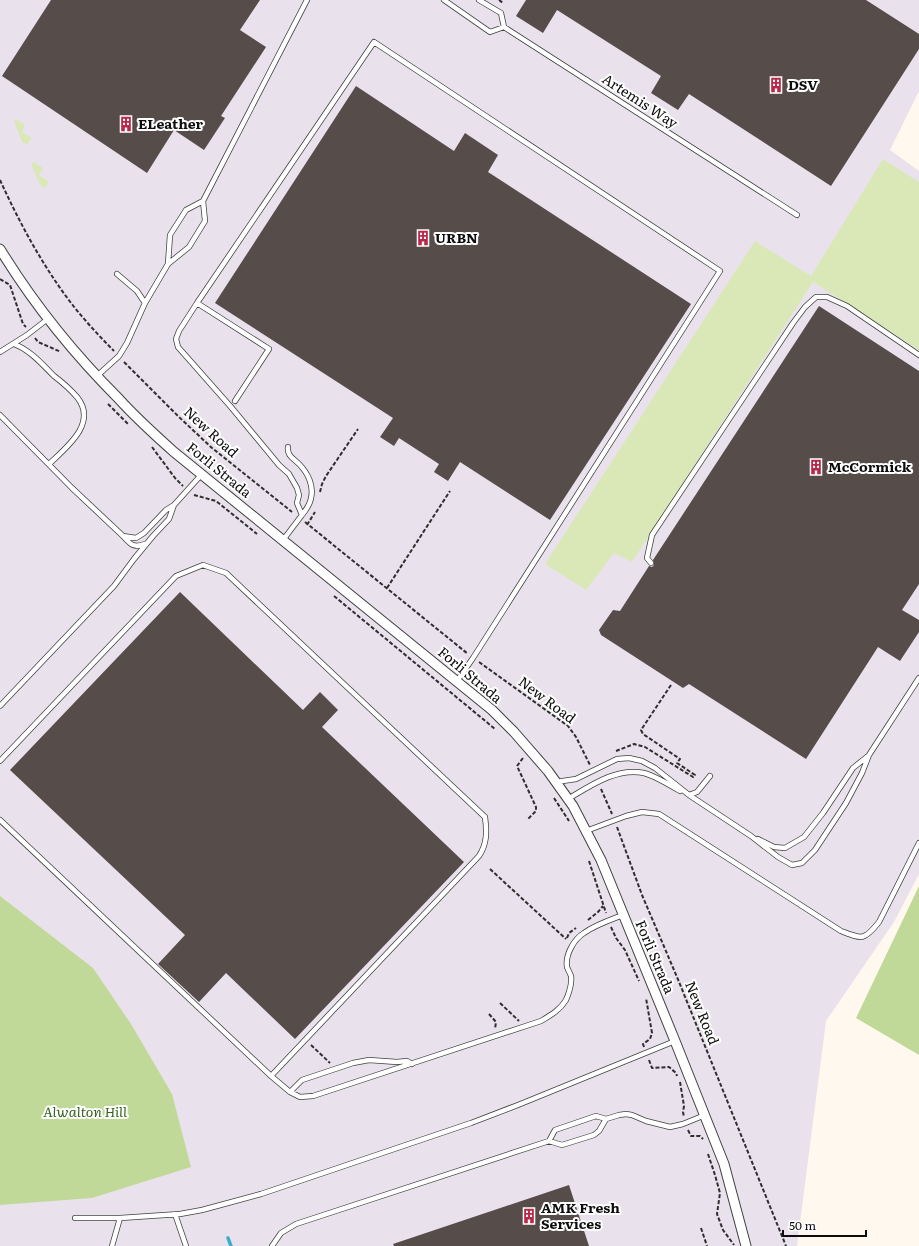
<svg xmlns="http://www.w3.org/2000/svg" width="919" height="1246" font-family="Literata,serif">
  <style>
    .industrial { fill: #e9e2ec }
    .green { fill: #dae8b8 }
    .forest { fill: #c1d998 }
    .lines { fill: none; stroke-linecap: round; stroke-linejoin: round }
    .stream { stroke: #3caccb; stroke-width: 3.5 }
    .building { fill: #564c4a }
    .lane-casing { stroke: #404040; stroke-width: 6 }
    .street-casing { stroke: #404040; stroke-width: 11 }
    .path { stroke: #2f2f2f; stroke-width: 2; stroke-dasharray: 4 2; stroke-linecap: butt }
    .lane { stroke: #fff; stroke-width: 4.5 }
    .street { stroke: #fff; stroke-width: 9 }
    .labels { text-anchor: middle; stroke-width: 4; stroke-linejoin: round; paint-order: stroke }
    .poi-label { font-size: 14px; font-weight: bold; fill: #0d0d0d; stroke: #fff; text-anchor: start }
    .street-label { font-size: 14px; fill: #0d0d0d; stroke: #fff }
    .park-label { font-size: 14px; font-style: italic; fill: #39641f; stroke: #fff }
  </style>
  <rect width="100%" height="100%" fill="#fff8ee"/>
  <path class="industrial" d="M0 0H919V91L890 150 919 171V874L894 922 826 1021 797 1246H0Z"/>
  <path class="green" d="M16 119 25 125 22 132 32 138 27 145 22 142 14 121Z
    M883 159 919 182V350L813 282 632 562 614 553 586 590 545 564 755 241 811 276Z
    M34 162 43 168 39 175 49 182 45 188 40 185 31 164Z"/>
  <path class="forest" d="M919 886V1055L856 1018Z
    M0 896 93 968 131 1024 172 1094 191 1167 92 1198 0 1205Z"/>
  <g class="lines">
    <path class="stream" d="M228 1238 231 1246"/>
  </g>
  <path class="building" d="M51 0H260L240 30 266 47 221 116 225 118 204 150 174 130 147 173 2 76Z
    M526 0H866L919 34V49L831 186 689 94 678 110 651 93 661 76 557 10 543 33 516 16Z
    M356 86 454 151 465 133 498 155 488 172 691 304 550 520 460 462 448 481 434 472 439 464 399 438 394 446 380 437 393 418 215 303Z
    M819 306 919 371V584L902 610 919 620V632L900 661 878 647 806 759 689 684 683 688 601 635 599 630 613 610 620 611 649 566 652 567 654 565 653 560Z
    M180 592 303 710 320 692 338 710 322 727 464 862 295 1039 226 973 199 1002 158 964 185 935 10 770Z
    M569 1185 589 1246H394L393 1244Z"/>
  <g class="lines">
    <g class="lane-casing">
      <path id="lane" d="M444 0 490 32 504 27
        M479 0 501 13 504 27 797 215
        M168 264 170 235 186 210 203 201
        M145 303 168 264 189 247 205 221 203 201 307 0
        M197 303 179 331 176 339 178 347 231 407 279 465 289 474 297 488 299 495 297 503 302 515 283 540
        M14 344C30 350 42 364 54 376 62 382 70 389 77 397 98 423 67 447 49 464
        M0 352 27 335 49 318
        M97 376 119 356 127 343 145 303 137 291 117 274
        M235 401 269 349 197 303 374 42 720 271 473 658 457 681
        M0 415 72 488 123 536 136 538 144 533 166 510 174 505 202 474
        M288 447C287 456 293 458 299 464 308 473 314 486 311 498 310 505 306 510 302 515
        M123 536C131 545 133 548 145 544
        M651 563 647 558 652 535 793 323 805 307 816 297H827L847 306 919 355
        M0 706 114 586 134 559 153 536 169 519 174 505
        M0 761 176 576 203 565 226 573 485 817C487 832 487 844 479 856L271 1076
        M556 782 576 779 617 759 629 758 642 761 655 768 689 795 751 836 778 857 792 865 802 863 815 850 846 803 862 773 869 755 919 678
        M689 795 697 792 710 776
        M568 799C590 786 617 767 644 773 655 776 670 785 680 791
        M0 820 271 1076 290 1092 300 1097 313 1096 541 1021C551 1015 560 1010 566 1000 569 993 572 983 571 976 570 973 568 970 567 967 565 955 574 939 584 933 595 925 610 920 623 915
        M586 831 626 816 642 812 659 814 841 931C862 939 864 941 879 922L919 843
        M758 839 774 847 785 848 804 837 823 813 853 768 868 756
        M290 1092 302 1080 353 1063 369 1060 397 1062 407 1061 412 1064
        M549 1141 562 1145 594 1135 599 1131 606 1119
        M175 1214 186 1246
        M75 1218H120L180 1214 202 1210 261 1194 471 1123 518 1105 675 1041
        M112 1246 120 1218
        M272 1246 281 1233 296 1224 549 1141 555 1130 596 1116 606 1119 619 1115 626 1114 632 1115 646 1121 670 1127 683 1124 705 1115"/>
    </g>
    <g class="street-casing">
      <path id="street" d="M0 249C33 303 74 354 119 399 136 418 155 435 174 452L492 710 514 732 548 771 573 806 601 860 675 1041 724 1164 746 1246"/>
    </g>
    <path class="path" d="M499 0 503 3
      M0 180C21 226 47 274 79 313 90 326 102 339 114 351
      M0 279 10 285 23 324 26 327
      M35 338 38 342 61 352
      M124 362 179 417 212 448 292 512
      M108 404 129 425
      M152 447 175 478 183 486
      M320 492 322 484 326 476 358 429
      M194 495 216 501 257 534
      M305 522 468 654
      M307 525 315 512
      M387 588 450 491
      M334 596 495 729
      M479 662 568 726 576 737 590 765
      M616 751 634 744 645 747 693 777 695 775 677 763 680 759 643 734 641 730 671 685
      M523 758 517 766 536 807V811L528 819
      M601 789 612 814
      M554 798 569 821
      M617 827 642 895 677 977 786 1246
      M589 861 606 913
      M490 869 566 939
      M588 920 598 912 603 906
      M611 927 616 938 625 950 639 981
      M567 938 569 933 576 928
      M500 1003 519 1021
      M489 1014 496 1022 495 1029
      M311 1045 330 1063
      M644 1047 643 1044 650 1039 652 1033 646 998
      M649 1060 652 1068 669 1067 676 1073 677 1076
      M680 1082 684 1106 683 1112 684 1117
      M688 1130 691 1136H700L703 1139
      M708 1154 715 1175 720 1193 717 1214 723 1230 734 1245
      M701 1228 707 1246"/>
    <use href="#lane" class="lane"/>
    <use href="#street" class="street"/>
  </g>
  <defs>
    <g id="building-bare" transform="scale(1.2)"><path d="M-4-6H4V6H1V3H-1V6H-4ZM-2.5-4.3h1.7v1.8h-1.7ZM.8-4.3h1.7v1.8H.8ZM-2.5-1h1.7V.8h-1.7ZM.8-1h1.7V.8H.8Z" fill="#bb2749" stroke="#fff" stroke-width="2.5" paint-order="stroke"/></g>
  </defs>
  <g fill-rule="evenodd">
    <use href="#building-bare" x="776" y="85"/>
    <use href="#building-bare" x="126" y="124"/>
    <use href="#building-bare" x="423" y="238"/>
    <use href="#building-bare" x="816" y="467"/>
    <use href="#building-bare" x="529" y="1216"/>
  </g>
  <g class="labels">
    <g class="poi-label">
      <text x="788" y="90">DSV</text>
      <text x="138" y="129">ELeather</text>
      <text x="435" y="243">URBN</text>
      <text x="828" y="472">McCormick</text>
      <text x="541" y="1213">AMK Fresh<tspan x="541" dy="16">Services</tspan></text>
    </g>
    <g class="street-label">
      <text transform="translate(640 101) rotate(33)" y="5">Artemis Way</text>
      <text transform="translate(211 432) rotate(42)" y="5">New Road</text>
      <text transform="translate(219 470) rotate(39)" y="5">Forli Strada</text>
      <text transform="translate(470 675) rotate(40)" y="5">Forli Strada</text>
      <text transform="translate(547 700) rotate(37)" y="5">New Road</text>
      <text transform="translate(655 957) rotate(67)" y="5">Forli Strada</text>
      <text transform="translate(702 1013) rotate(68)" y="5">New Road</text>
    </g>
    <g class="park-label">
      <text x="85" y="1117">Alwalton Hill</text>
    </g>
  </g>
  <path d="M783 1230v6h83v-6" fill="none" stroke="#0d0d0d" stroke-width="2"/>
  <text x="789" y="1230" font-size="12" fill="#0d0d0d" stroke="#ffffff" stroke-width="3" paint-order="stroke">50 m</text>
</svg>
